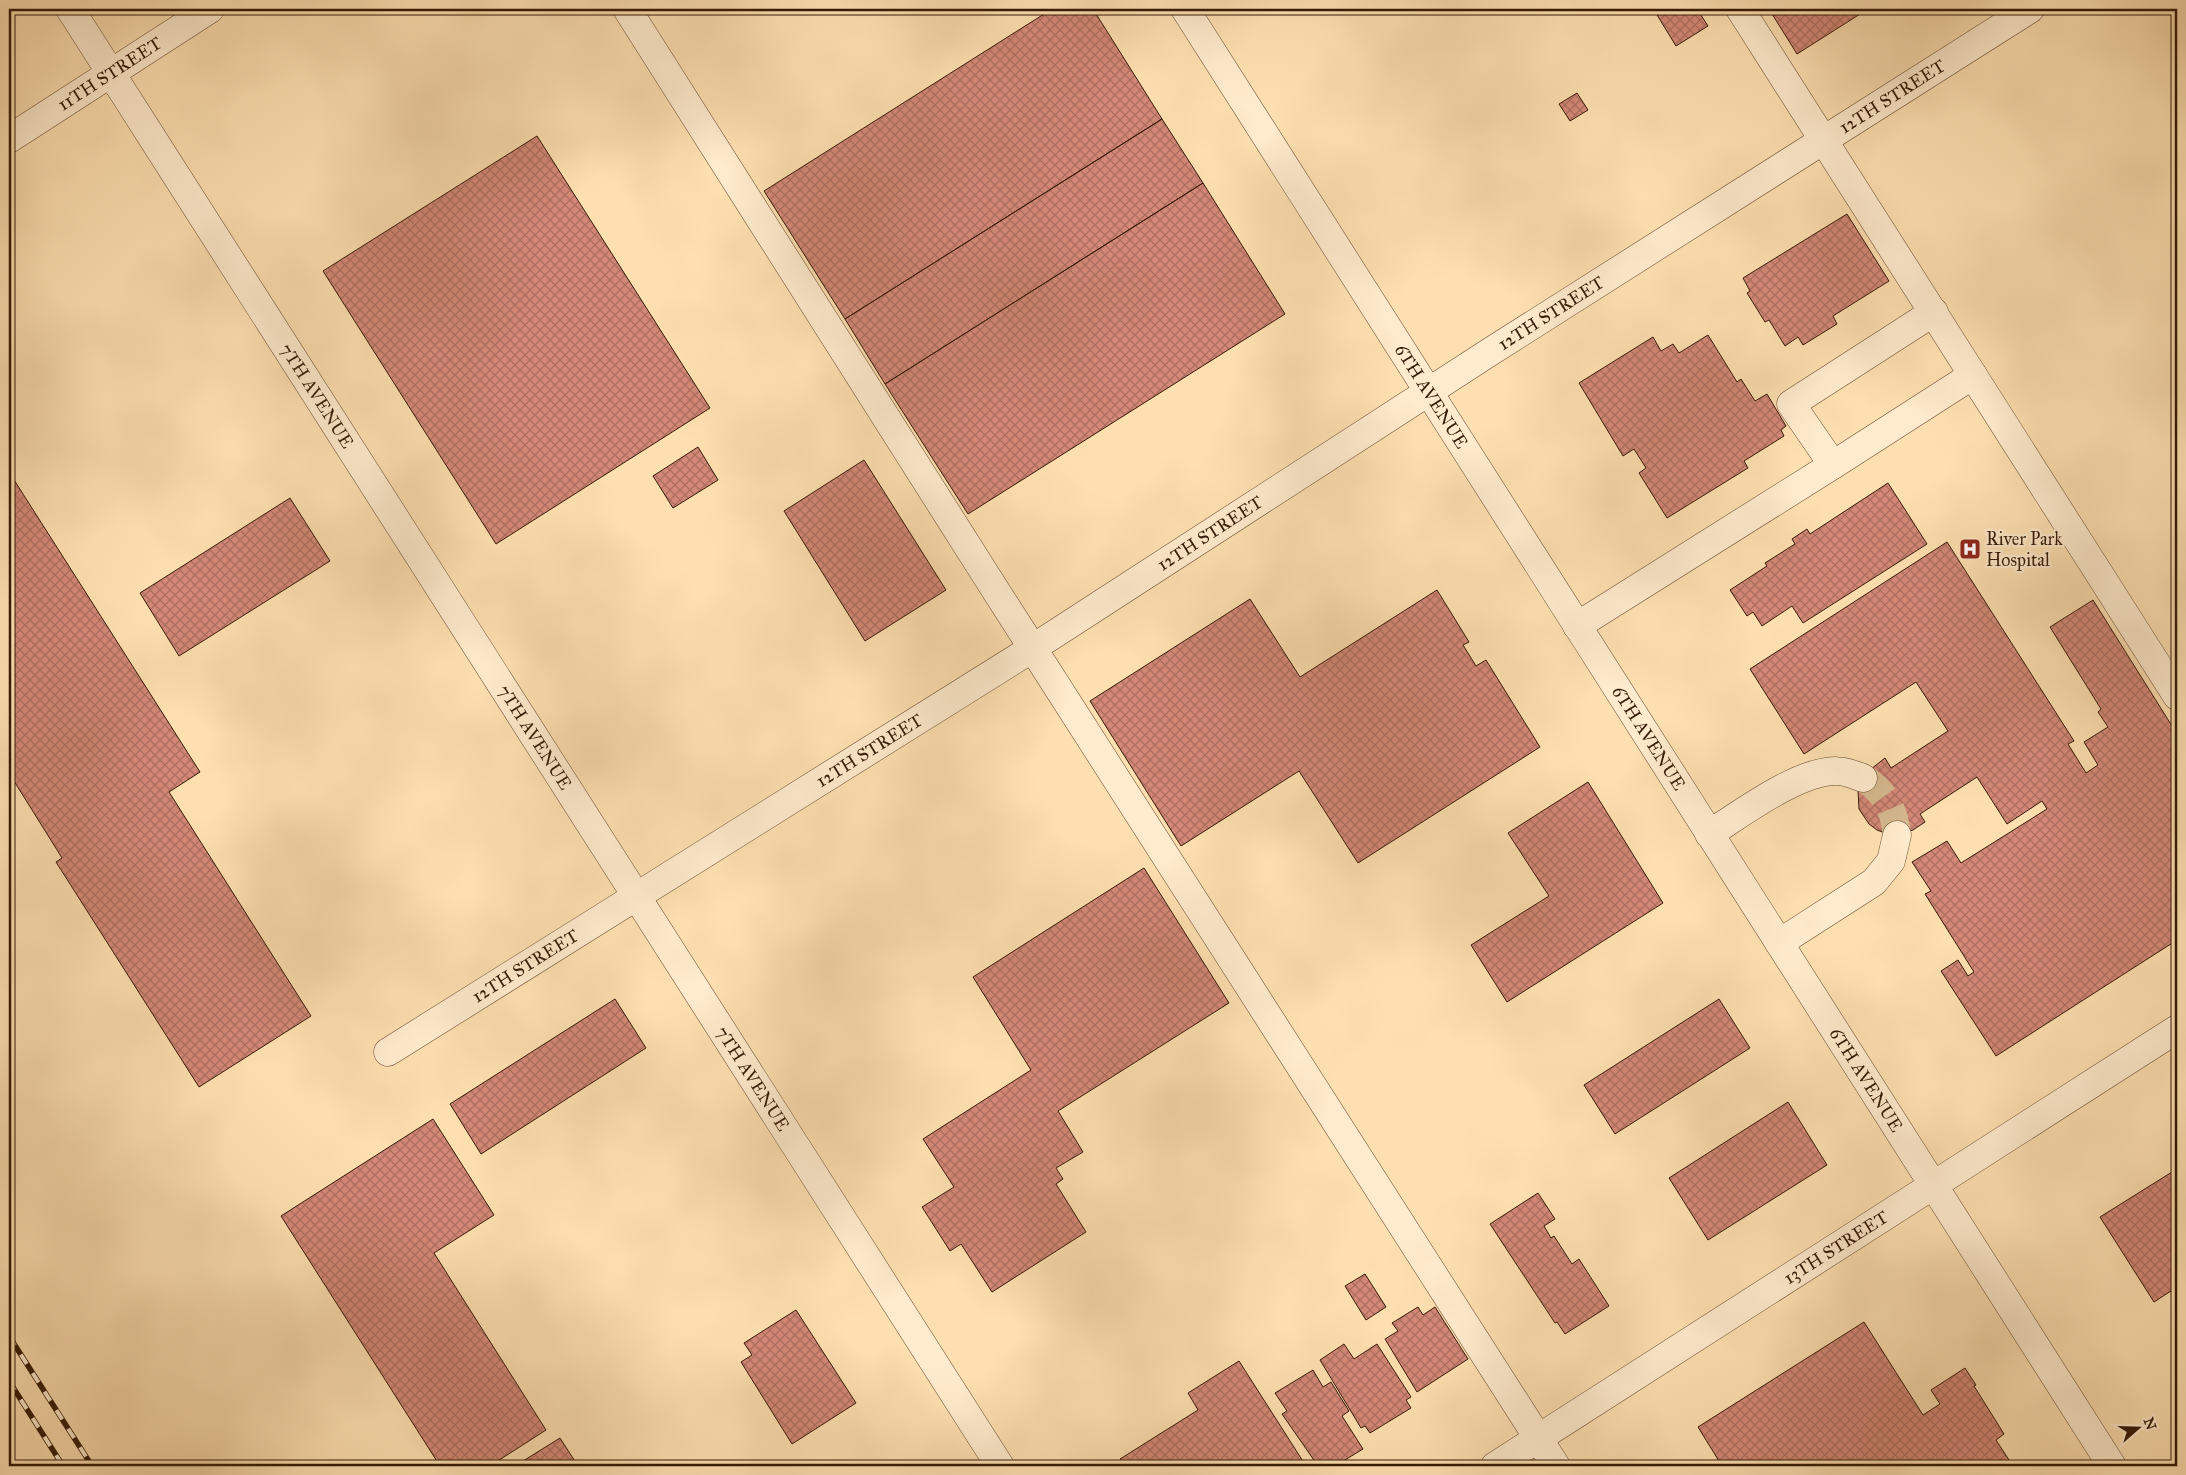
<svg xmlns="http://www.w3.org/2000/svg" width="2186" height="1475" font-family="'IM FELL Great Primer',serif">
  <style>
    .building { fill: url(#building-cross-hatch); stroke: #351a07 }
    .lines { fill: none; stroke-linecap: round; stroke-linejoin: round }
    .minor-tunnel { stroke: #d5b88e; stroke-width: 28; stroke-dasharray: 28 14; stroke-linecap: butt }
    .minor-casing { stroke: #674b31; stroke-width: 29 }
    .minor { stroke: #feeacc; stroke-width: 28 }
    .rail-casing { stroke: #351a07; stroke-width: 5.5 }
    .rail { stroke: #feeacc; stroke-width: 4; stroke-dasharray: 11; stroke-linecap: butt }
    .labels { text-anchor: middle; stroke-width: 4.5; stroke-linejoin: round; paint-order: stroke }
    .street-label { font-size: 18px; fill: #351a07; stroke: #feeacc }
    .poi-label { font-size: 18px; fill: #351a07; stroke: #feeacc; text-anchor: start }
  </style>
  <defs>
    <pattern id="building-cross-hatch" width="8" height="8" patternUnits="userSpaceOnUse" patternTransform="scale(1.25)"><rect width="8" height="8" fill="#d48877"/><path d="M0 0l8 8M0 8l8-8" fill="none" stroke="#ad6e60"/></pattern>
  </defs>
  <rect width="100%" height="100%" fill="#fddfb0"/>
  <filter id="stains"><feTurbulence type="fractalNoise" baseFrequency=".004" numOctaves="4"/><feColorMatrix values="0 0 0 0 .2 0 0 0 0 .09 0 0 0 0 .02 0 0 0 .5 -.17"/></filter>
  <radialGradient id="worn" r=".72"><stop offset=".6" stop-color="#630" stop-opacity="0"/><stop offset="1" stop-color="#630" stop-opacity=".3"/></radialGradient>
  <path class="building" d="M1052 9H1093L1162 119 845 319 764 191Z
    M1656 9H1697L1708 26 1676 46 1654 10Z
    M1769 9H1868L1797 54Z
    M1577 93 1588 110 1570 121 1559 104Z
    M1162 119 1203 183 885 384 845 319Z
    M537 136 710 408 496 544 323 271Z
    M1203 183 1285 314 968 514 885 384Z
    M1847 214 1889 281 1833 316 1837 324 1803 345 1798 337 1785 346 1769 320 1765 322 1747 293 1750 291 1743 278Z
    M1708 335 1737 382 1741 379 1755 401 1767 394 1786 426 1781 430 1784 436 1744 461 1748 468 1667 518 1639 473 1646 468 1634 449 1623 456 1579 383 1653 337 1661 351 1673 344 1679 353Z
    M698 447 718 480 673 508 653 476Z
    M864 460 946 590 865 641 784 511Z
    M9 472 200 772 169 792 311 1016 199 1087 56 862 62 858 9 773Z
    M1888 483 1927 544 1803 623 1792 606 1762 626 1753 612 1747 616 1730 590 1767 566 1765 563 1795 544 1792 539 1807 529 1810 534Z
    M290 498 330 561 179 656 140 593Z
    M1947 542 2074 741 2068 744 2086 773 2098 765 2084 742 2108 727 2098 712 2101 709 2050 627 2093 600 2177 734V940L1996 1056 1941 971 1958 960 1968 976 1974 972 1925 894 1931 891 1912 862 1947 841 1961 863 2047 809 2042 801 2007 824 1977 777 1920 814 1925 822 1913 830 1904 833H1885L1877 830 1869 824 1859 809 1858 790 1866 773 1885 758 1891 768 1948 731 1916 682 1804 754 1750 669Z
    M1437 590 1469 642 1463 645 1476 666 1486 660 1540 747 1358 863 1299 771 1181 846 1090 701 1250 599 1300 677Z
    M1588 782 1663 903 1507 1002 1471 945 1549 896 1508 833Z
    M1144 868 1229 1003 1058 1111 1083 1152 1056 1168 1063 1179 1056 1184 1086 1232 992 1292 961 1244 950 1251 922 1207 954 1187 923 1139 1031 1070 973 977Z
    M615 999 646 1048 481 1154 450 1104Z
    M1719 999 1750 1048 1615 1134 1584 1085Z
    M1788 1102 1827 1165 1708 1240 1669 1178Z
    M433 1119 494 1215 434 1253 546 1430 490 1466H440L281 1216Z
    M2172 1172 2177 1181V1287L2154 1302 2100 1217Z
    M1538 1193 1555 1219 1544 1226 1551 1238 1554 1236 1572 1264 1579 1259 1609 1306 1565 1334 1557 1322 1555 1323 1490 1224Z
    M1365 1274 1386 1307 1366 1320 1345 1286Z
    M1418 1307 1423 1315 1435 1307 1468 1359 1417 1392 1385 1339 1398 1331 1392 1323Z
    M796 1310 856 1403 792 1444 741 1362 752 1355 744 1343Z
    M1864 1322 1923 1415 1940 1404 1931 1390 1965 1368 1976 1385 1974 1386 2004 1434 1996 1440 2013 1466H1722L1698 1427Z
    M1344 1344 1354 1359 1377 1344 1411 1397 1406 1400 1411 1408 1370 1433 1365 1426 1361 1428 1320 1360Z
    M1239 1361 1306 1466H1125L1120 1459 1198 1410 1188 1393Z
    M1313 1370 1323 1387 1331 1382 1349 1411 1342 1416 1363 1449 1335 1466H1318L1282 1414 1287 1411 1275 1393Z
    M560 1438 578 1466H515Z"/>
  <g class="lines">
    <path class="minor-tunnel" d="M1863 778C1885 792 1894 809 1897 835"/>
    <g class="minor-casing">
      <g id="minor">
        <path id="s1" d="M70 9 1000 1466"/>
        <path d="M627 9 996 591 1556 1466"/>
        <path id="s2" d="M1185 9 2112 1466"/>
        <path d="M1740 9 2177 696"/>
        <path id="s3" d="M9 139 210 9"/>
        <path d="M1833 465 1973 375"/>
        <path d="M1577 626 1833 465 1791 404 1934 312"/>
        <path d="M1709 834C1741 814 1799 770 1837 771 1845 771 1855 775 1863 778"/>
        <path d="M1779 943 1874 882 1891 861 1897 835"/>
        <path id="s4" d="M388 1052 1033 648 1493 350 2030 9"/>
        <path id="s5" d="M1495 1466 2177 1029"/>
      </g>
    </g>
    <use href="#minor" class="minor"/>
    <g class="rail-casing">
      <path id="rail" d="M9 1336 92 1466
        M9 1381 63 1466"/>
    </g>
    <use href="#rail" class="rail"/>
  </g>
  <defs>
    <g id="hospital-square" transform="scale(1.125)"><rect x="-9" y="-9" width="18" height="18" rx="4" fill="#8f2418" stroke="#feeacc"/><path d="M-5-5h3v3.5h4V-5h3V5h-3V1.5h-4V5h-3Z" fill="#fff"/></g>
  </defs>
  <g fill-rule="evenodd">
    <use href="#hospital-square" x="1970" y="549"/>
  </g>
  <g class="labels">
    <g class="street-label">
      <text dy="6" stroke="none"><textPath href="#s3" startOffset="120">11TH STREET</textPath></text>
      <text dy="6" stroke="none"><textPath href="#s4" startOffset="1782">12TH STREET</textPath></text>
      <text dy="6" stroke="none"><textPath href="#s4" startOffset="1378">12TH STREET</textPath></text>
      <text dy="6" stroke="none"><textPath href="#s1" startOffset="459">7TH AVENUE</textPath></text>
      <text dy="6" stroke="none"><textPath href="#s2" startOffset="459">6TH AVENUE</textPath></text>
      <text dy="6" stroke="none"><textPath href="#s4" startOffset="972">12TH STREET</textPath></text>
      <text dy="6" stroke="none"><textPath href="#s1" startOffset="864">7TH AVENUE</textPath></text>
      <text dy="6" stroke="none"><textPath href="#s2" startOffset="864">6TH AVENUE</textPath></text>
      <text dy="6" stroke="none"><textPath href="#s4" startOffset="568">12TH STREET</textPath></text>
      <text dy="6" stroke="none"><textPath href="#s4" startOffset="162">12TH STREET</textPath></text>
      <text dy="6" stroke="none"><textPath href="#s1" startOffset="1269">7TH AVENUE</textPath></text>
      <text dy="6" stroke="none"><textPath href="#s2" startOffset="1269">6TH AVENUE</textPath></text>
      <text dy="6" stroke="none"><textPath href="#s5" startOffset="405">13TH STREET</textPath></text>
    </g>
    <g class="poi-label">
      <text x="1986" y="545">River Park<tspan x="1986" dy="21">Hospital</tspan></text>
    </g>
  </g>
  <rect width="2186" height="1475" fill="none" stroke="#fddfb0" stroke-width="30"/>
  <rect x="10" y="10" width="2166" height="1455" fill="none" stroke="#351a07" stroke-width="2.5"/>
  <rect x="15" y="15" width="2156" height="1445" fill="none" stroke="#351a07"/>
  <g transform="translate(2138 1428) rotate(70)" stroke="#feeacc" stroke-width="4" paint-order="stroke">
  <path d="M0-4L9 19L0 12L-9 19Z" fill="#351a07"/>
  <text y="-8" font-size="14" font-weight="bold" text-anchor="middle" fill="#351a07">N</text>
  </g>
  <rect width="100%" height="100%" filter="url(#stains)"/>
  <rect width="100%" height="100%" fill="url(#worn)"/>
</svg>
